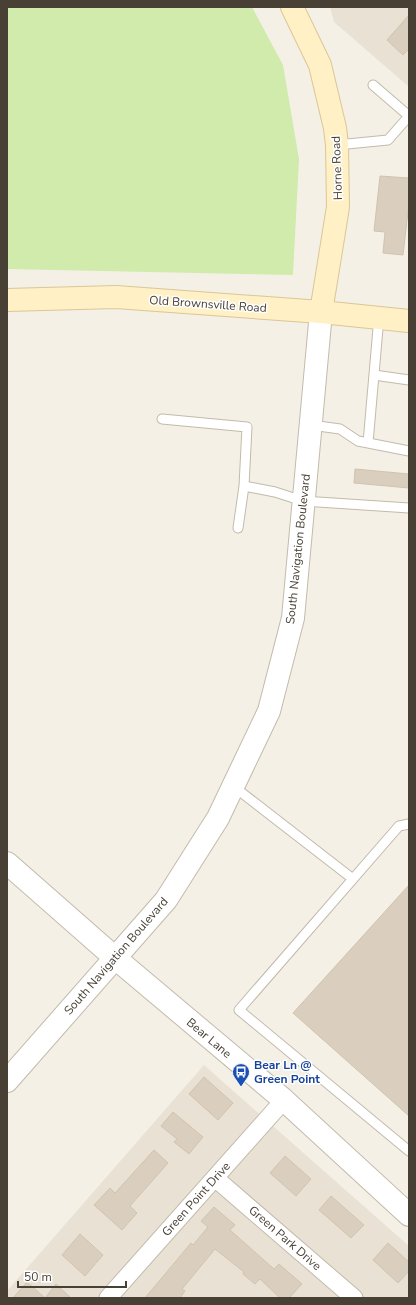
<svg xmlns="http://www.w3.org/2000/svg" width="416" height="1305" font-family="'Nunito Sans',sans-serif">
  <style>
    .residential { fill: #e9e2d4 }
    .green { fill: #d0ebac }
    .building { fill: #dacebe; stroke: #d2c3ad }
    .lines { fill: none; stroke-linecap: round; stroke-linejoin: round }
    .service-casing { stroke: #c3baab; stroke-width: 11 }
    .minor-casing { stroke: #c3baab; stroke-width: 19 }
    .tertiary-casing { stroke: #c3baab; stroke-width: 24 }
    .secondary-casing { stroke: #dbc695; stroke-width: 24 }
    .service { stroke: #fff; stroke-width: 9 }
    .minor { stroke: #fff; stroke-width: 17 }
    .tertiary { stroke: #fff; stroke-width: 22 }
    .secondary { stroke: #fff0c5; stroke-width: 22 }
    .labels { text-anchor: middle; stroke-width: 3; stroke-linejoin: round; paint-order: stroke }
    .street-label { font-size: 12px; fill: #484035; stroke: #fff }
    .transit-label { font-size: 12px; font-weight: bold; fill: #164399; stroke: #fff; text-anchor: start }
  </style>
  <rect width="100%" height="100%" fill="#f4f0e6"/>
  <path class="residential" d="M330 7H409V87L334 22Z
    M204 1065 409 1246V1298H7V1291Z"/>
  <path class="green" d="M7 7H252L283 65 299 159 293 275 7 269Z"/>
  <path class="building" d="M409 15V49L403 55 387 40Z
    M380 176 409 178V203L403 255 383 253 385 232 374 231Z
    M355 469 409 474V488L354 483Z
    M409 885V1116L293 1013Z
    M204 1077 233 1103 218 1120 189 1094Z
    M173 1112 203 1137 189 1154 174 1142 177 1139 161 1126Z
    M154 1150 168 1163 130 1206 137 1213 122 1230 94 1205 110 1188 115 1193Z
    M285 1156 311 1179 296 1196 270 1173Z
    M331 1196 364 1225 351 1238 319 1210Z
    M214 1207 235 1225 230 1230 274 1269 279 1264 302 1284 289 1298H280L260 1279 255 1284 243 1274 244 1272 215 1249 182 1289 185 1291 180 1298H145L191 1243 193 1245 208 1227 201 1221Z
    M80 1234 103 1255 85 1276 62 1255Z
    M388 1243 409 1262V1271L398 1283 373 1260Z
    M27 1282 45 1298H13Z
    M56 1284 71 1298H45Z"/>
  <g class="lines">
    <g class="service-casing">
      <path id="service" d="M337 145 388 140 409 116 373 85
        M374 375 409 380
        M162 419 247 427 244 486
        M311 425 340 429 358 441 409 451
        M368 443 379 317
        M238 528 244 486 275 492 303 501 409 508
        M233 786 353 879
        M409 824 399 826 239 1010 409 1151"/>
    </g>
    <g class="minor-casing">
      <path id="minor" d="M215 1178 354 1298
        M108 1298 284 1100"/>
    </g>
    <g class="tertiary-casing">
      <path id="tertiary" d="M7 863 114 957 284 1100 409 1215
        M7 1081 166 900 218 818 269 711 293 618 321 312"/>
    </g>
    <g class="secondary-casing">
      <path id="secondary" d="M292 7 320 65 335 128 337 145 338 207 321 312
        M7 300 116 297 321 312 409 321"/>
    </g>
    <use href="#service" class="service"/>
    <use href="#minor" class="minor"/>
    <use href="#tertiary" class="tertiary"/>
    <use href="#secondary" class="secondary"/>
  </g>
  <defs>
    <g id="bus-pin" transform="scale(0.9)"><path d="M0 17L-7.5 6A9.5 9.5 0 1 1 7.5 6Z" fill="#1a4fb4" stroke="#fff"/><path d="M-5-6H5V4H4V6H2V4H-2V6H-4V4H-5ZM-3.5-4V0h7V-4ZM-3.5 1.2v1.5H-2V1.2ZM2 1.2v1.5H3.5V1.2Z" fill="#fff"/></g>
  </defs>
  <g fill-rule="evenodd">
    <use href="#bus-pin" x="241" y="1072"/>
  </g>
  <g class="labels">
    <g class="street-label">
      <text transform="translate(337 168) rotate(-92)" y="4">Horne Road</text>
      <text transform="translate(208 304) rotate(4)" y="4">Old Brownsville Road</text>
      <text transform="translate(298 549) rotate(-84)" y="4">South Navigation Boulevard</text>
      <text transform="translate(116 956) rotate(-49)" y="4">South Navigation Boulevard</text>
      <text transform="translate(209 1038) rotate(40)" y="4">Bear Lane</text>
      <text transform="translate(196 1199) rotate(-48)" y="4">Green Point Drive</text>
      <text transform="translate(285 1238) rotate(41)" y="4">Green Park Drive</text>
    </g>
    <g class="transit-label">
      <text x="254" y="1069">Bear Ln @<tspan x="254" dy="14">Green Point</tspan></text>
    </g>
  </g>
  <rect width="416" height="1305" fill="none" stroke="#484035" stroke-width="16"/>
  <path d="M18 1281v6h108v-6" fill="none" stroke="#484035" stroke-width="2"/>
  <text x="24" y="1281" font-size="12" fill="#484035" stroke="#ffffff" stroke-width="3" paint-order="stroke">50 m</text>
</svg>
